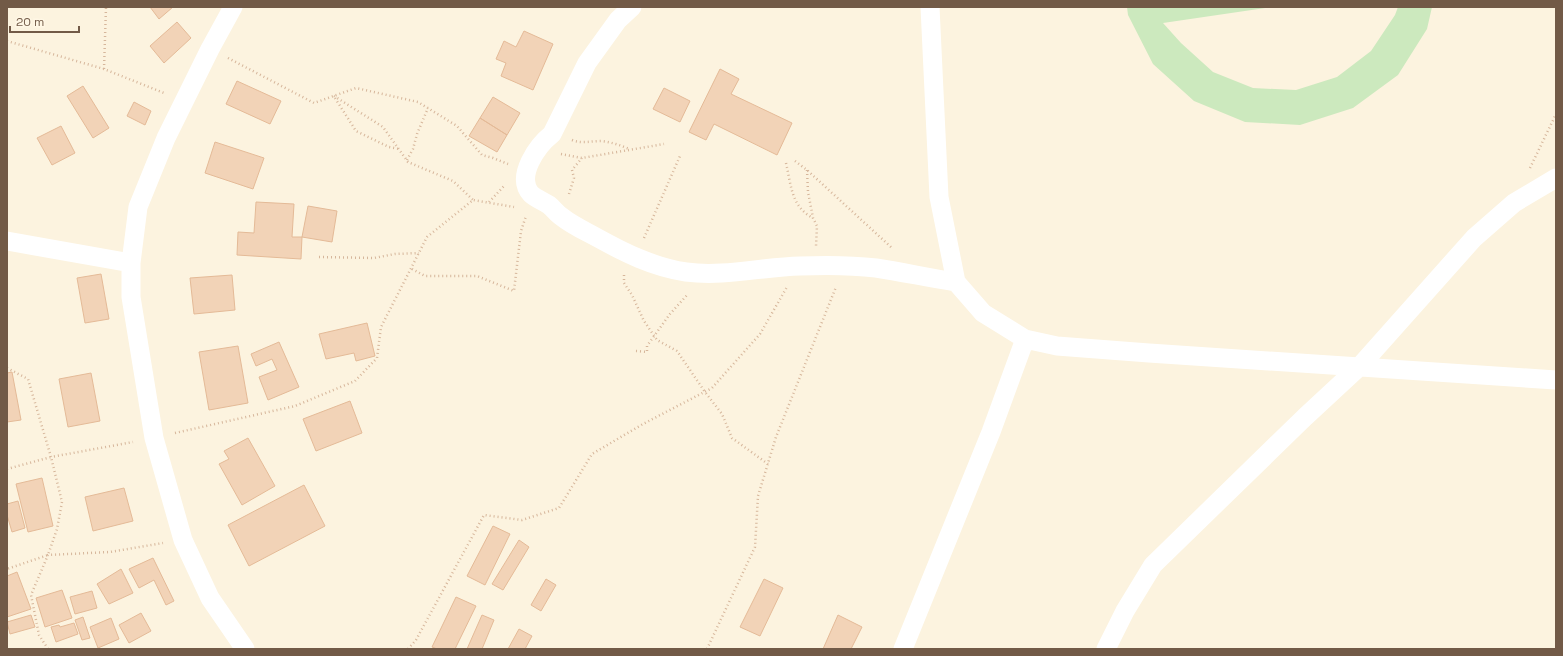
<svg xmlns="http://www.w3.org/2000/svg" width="1563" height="656" font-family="'Space Grotesk',sans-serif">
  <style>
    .green { fill: #cce9be }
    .building { fill: #f2d3b7; stroke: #e4ba97 }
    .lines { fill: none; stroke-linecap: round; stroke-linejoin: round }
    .path { stroke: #d6b69b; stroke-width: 2.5; stroke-dasharray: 1 3; stroke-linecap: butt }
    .minor { stroke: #fff; stroke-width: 19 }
  </style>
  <rect width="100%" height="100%" fill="#fcf3df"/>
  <path class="green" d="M1127 7H1272L1163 23 1181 43 1213 72 1253 88 1296 90 1337 77 1371 51 1395 15 1398 7H1432L1427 29 1398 75 1353 108 1300 125 1245 122 1194 101 1153 64 1128 15Z"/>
  <path class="building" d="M150 7H173L159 19Z
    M177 22 191 38 164 63 150 46Z
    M524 31 553 44 533 90 501 76 506 63 496 59 504 41 516 47Z
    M720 69 739 79 731 94 792 123 777 155 714 124 706 140 689 132Z
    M237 81 281 101 270 124 226 104Z
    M83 86 109 128 93 138 67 96Z
    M664 88 690 101 680 122 653 109Z
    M493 97 520 113 507 135 480 118Z
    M134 102 151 111 145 125 127 116Z
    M480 118 507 135 497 152 469 136Z
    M61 126 75 153 52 165 37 138Z
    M215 142 264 158 253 189 205 173Z
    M256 202 294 204 292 237H302L301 259 237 255 238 232 254 233Z
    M308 206 337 211 332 242 302 237Z
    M101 274 109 319 85 323 77 278Z
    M232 275 235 310 194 314 190 278Z
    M367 323 375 356 356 361 354 353 326 359 319 334Z
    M279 342 299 387 268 400 259 377 277 370 272 359 256 366 251 354Z
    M238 346 248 403 209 410 199 352Z
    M12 372 21 420 7 422V373Z
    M91 373 100 421 68 427 59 379Z
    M350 401 362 433 316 451 303 419Z
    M248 438 275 486 242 505 219 464 229 459 224 451Z
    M42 478 53 526 28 532 16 484Z
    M304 485 325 526 249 566 228 525Z
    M124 488 133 521 93 531 85 497Z
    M18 501 25 528 12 532 7 515V504Z
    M493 526 510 534 485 585 467 576Z
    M519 540 529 547 503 590 492 584Z
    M153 558 174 601 166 605 154 580 139 588 129 569Z
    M121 569 133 593 109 604 97 584Z
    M17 572 31 609 7 617V576Z
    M546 579 556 585 541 611 531 605Z
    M764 579 783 588 760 636 740 627Z
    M62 590 72 618 45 627 36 598Z
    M92 591 97 608 75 614 70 597Z
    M456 597 476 606 455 649H437L432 647Z
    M141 613 151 631 129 643 119 625Z
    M31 615 35 627 10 634 7 622Z
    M482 615 494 620 482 649H467Z
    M838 615 862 627 851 649H823Z
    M83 617 90 638 82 640 75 620Z
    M111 618 119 639 98 648 90 627Z
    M74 623 78 634 56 642 51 627 59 625 60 627Z
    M519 629 532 636 525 649H508Z"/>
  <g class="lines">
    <path class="path" d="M7 41 104 69 164 93
      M228 58 314 103 356 88 418 102 457 126 482 155 493 158 508 164
      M104 69 106 7
      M334 96 383 127 408 162 453 181 473 200
      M335 98 356 131 389 147 399 149
      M572 140C582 144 591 141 601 141 611 142 620 145 629 149
      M561 154 582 158 664 144
      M407 160 413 149 417 134 428 108
      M795 161 807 170 892 248
      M786 163C791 184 791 207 813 218
      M1530 168 1556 114
      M807 170 808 192 813 218 817 226 816 246
      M569 194 574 178 572 170 582 158
      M489 202 505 185
      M644 238 680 156
      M319 257 374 258 395 254 419 253
      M412 269 425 276H477L514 291 521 231 526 216
      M624 275V283L632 295 644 321 657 340 677 351 705 392 722 414 732 438 768 464
      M636 351 647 352V346L670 314 688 294
      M7 368 28 379 51 457 133 442
      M175 433 295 406 355 381 377 358 381 327 427 237 473 200 514 207
      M7 469 51 457 62 502 57 529 48 555 7 569
      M48 649 39 635 31 595 48 555 110 552 163 543
      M408 649 416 640 484 515 522 520 559 508 592 454 643 424 712 388 760 334 787 287
      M707 649 755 547 758 496 776 437 836 287"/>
    <path class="minor" d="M233 7 210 49 166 138 138 207 131 263V297L154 438 183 540 210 598 245 649
      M632 7 618 20 587 63 552 134C538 145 515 176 531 194 535 198 543 201 549 205 554 209 557 214 562 217 572 225 585 231 596 237 625 253 653 267 686 272 724 277 762 267 800 266 825 265 851 265 876 268 903 272 929 278 956 282
      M930 7 939 197 956 282 983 313 1025 339 1057 346 1149 353 1556 380
      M7 241 131 263
      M903 649 991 432 1025 339
      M1106 649 1125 611 1153 565 1305 417 1360 366 1474 238 1514 203 1556 178"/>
  </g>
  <rect width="1563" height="656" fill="none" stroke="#725a47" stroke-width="16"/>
  <path d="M10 26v6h69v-6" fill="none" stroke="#725a47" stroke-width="2"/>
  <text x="16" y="26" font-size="12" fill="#725a47" stroke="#fff7e5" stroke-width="3" paint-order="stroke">20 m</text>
</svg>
